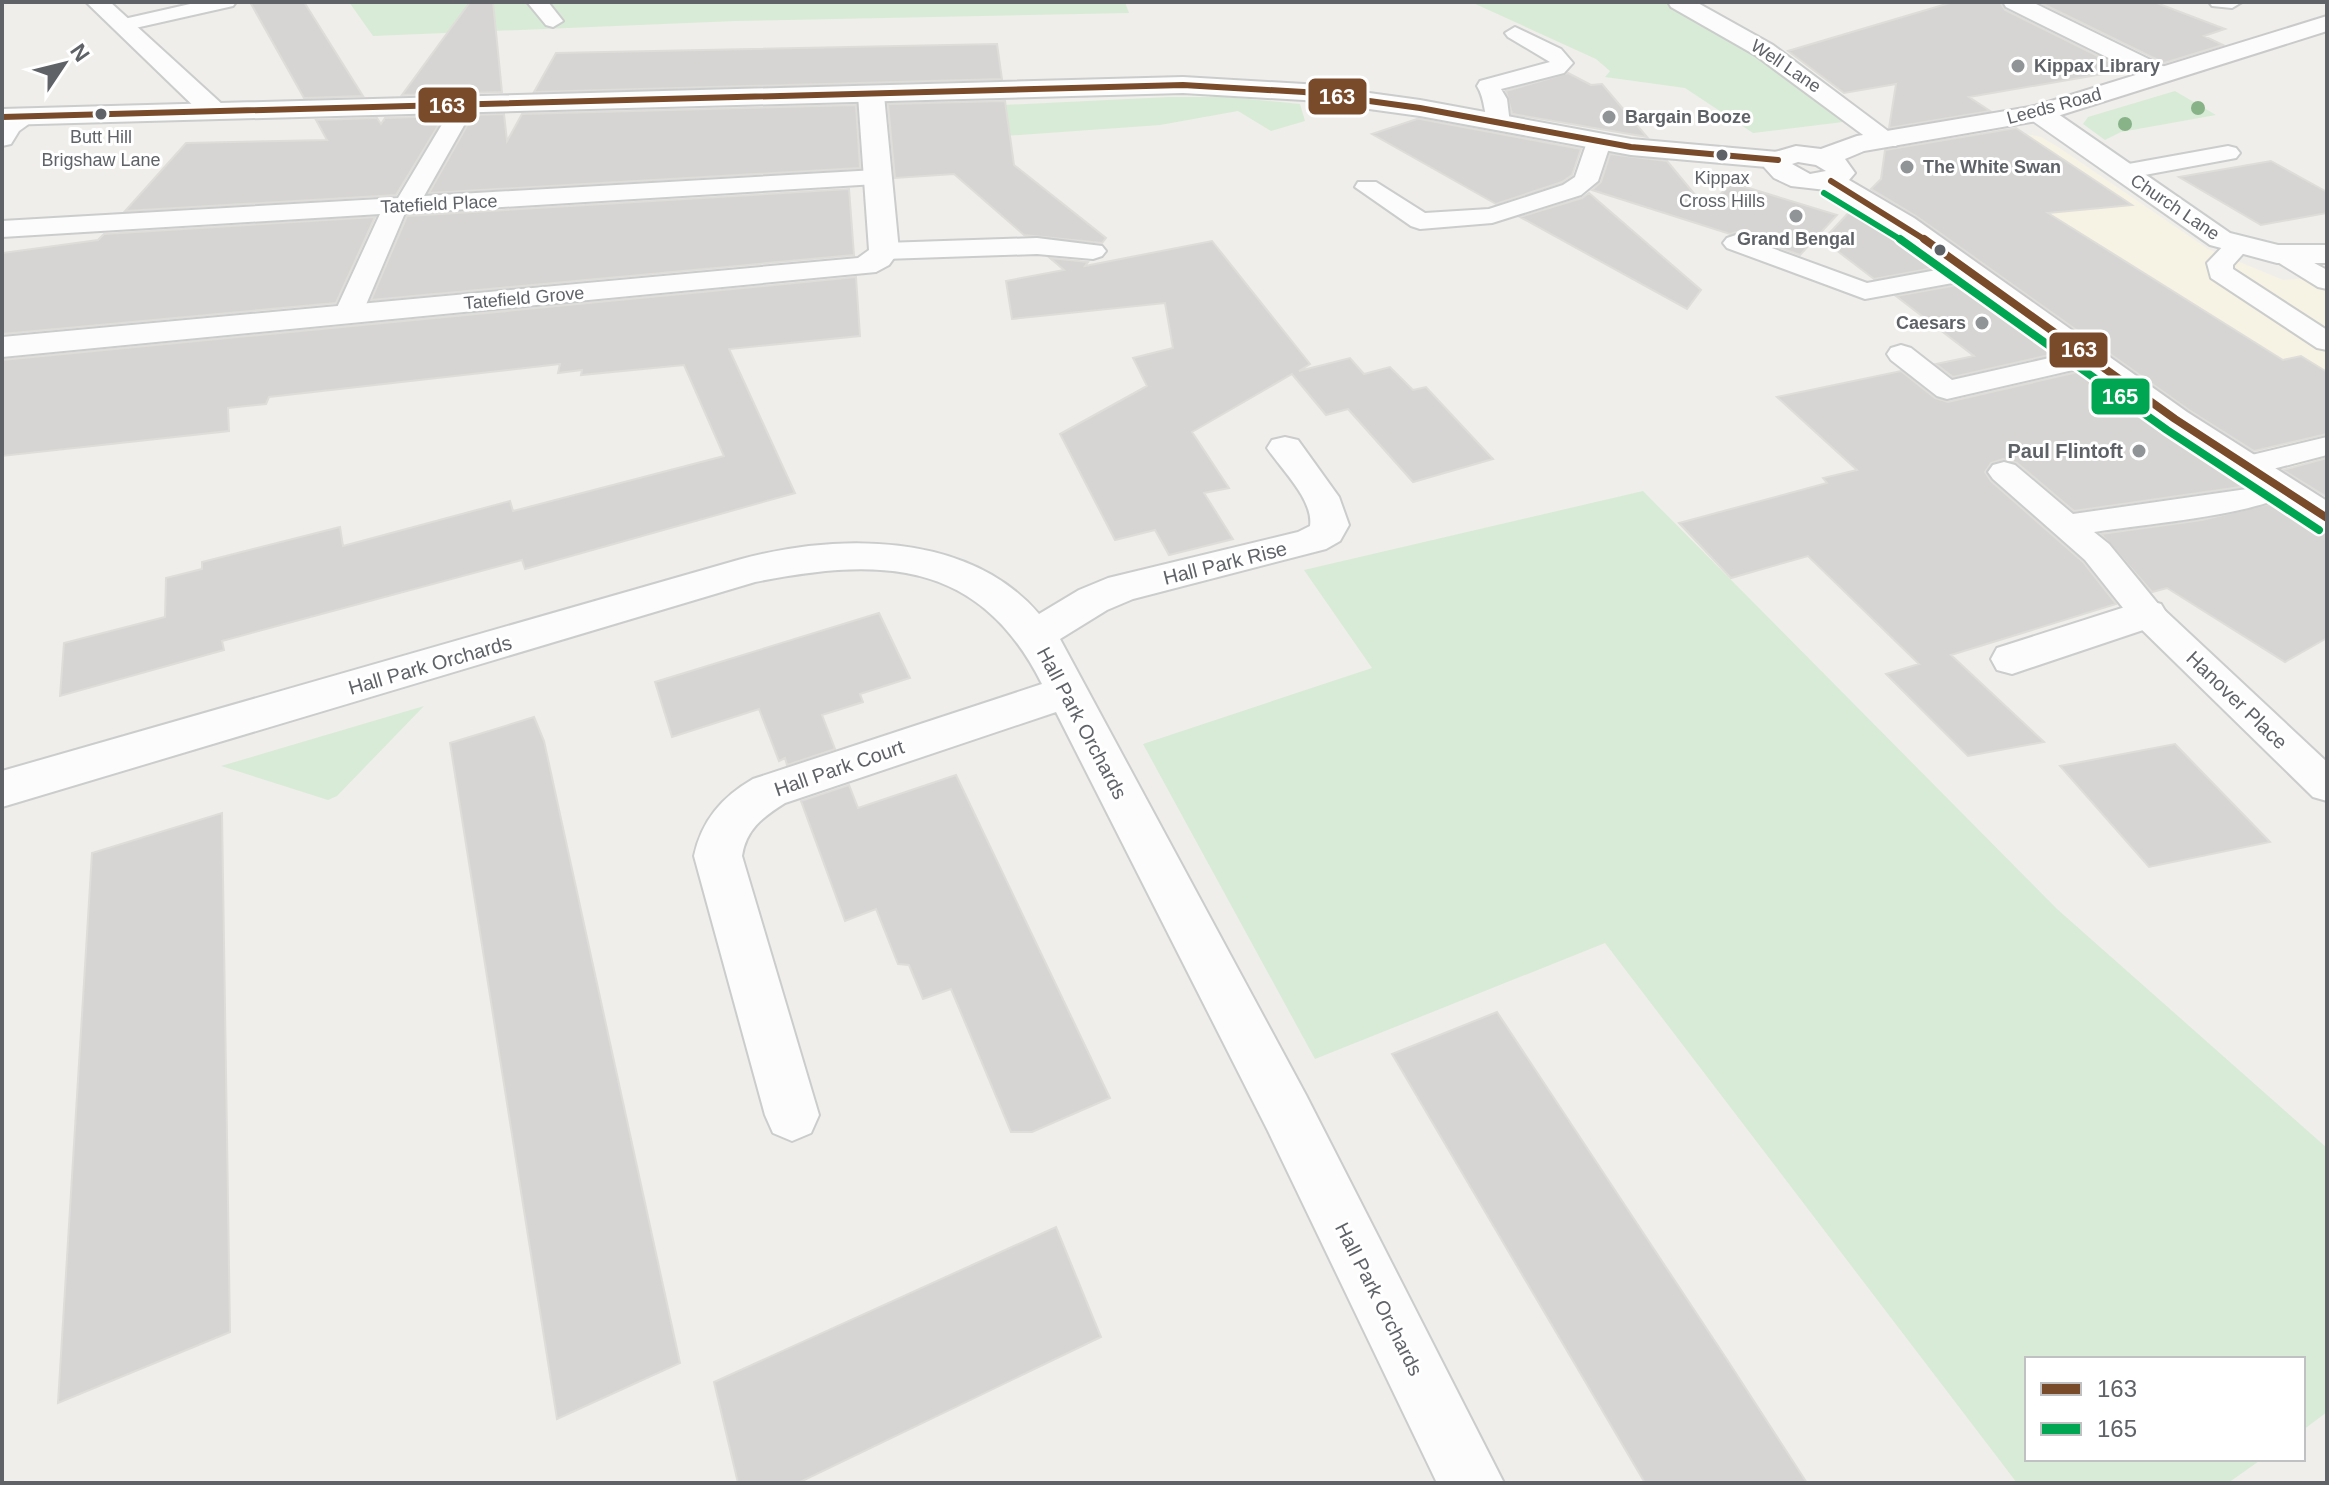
<svg xmlns="http://www.w3.org/2000/svg" width="2329" height="1485" font-family="Helvetica,sans-serif">
  <style>
    .commercial { fill: #f7f3e4 }
    .green { fill: #d8ebd6 }
    .building { fill: #d6d5d3; stroke: #deddd9; stroke-width: 2 }
    .lines { fill: none; stroke-linecap: round; stroke-linejoin: round }
    .service-casing { stroke: #cbcccc; stroke-width: 4 }
    .minor-casing { stroke: #cbcccc; stroke-width: 4 }
    .tertiary-casing { stroke: #cbcccc; stroke-width: 4 }
    .secondary-casing { stroke: #cacacb; stroke-width: 4 }
    .service { fill: #fdfcfc; fill-rule: evenodd }
    .minor { fill: #fdfcfc; fill-rule: evenodd }
    .tertiary { fill: #fdfcfc; fill-rule: evenodd }
    .secondary { fill: #fdfcfc; fill-rule: evenodd }
    .bus-1-far1-casing { stroke: #fff; stroke-width: 10 }
    .bus-1-casing { stroke: #fff; stroke-width: 13 }
    .bus-2-far1-casing { stroke: #fff; stroke-width: 10 }
    .bus-2-casing { stroke: #fff; stroke-width: 13 }
    .bus-1-far1 { stroke: #7a4b2a; stroke-width: 6 }
    .bus-1 { stroke: #7a4b2a; stroke-width: 8 }
    .bus-2-far1 { stroke: #00a651; stroke-width: 6 }
    .bus-2 { stroke: #00a651; stroke-width: 8 }
    .tree { fill: #88b388 }
    .poi-dot { fill: #919496; stroke: #fff; stroke-width: 3 }
    .bus-dot { fill: #5f6368; stroke: #fff; stroke-width: 3 }
    .labels { text-anchor: middle; stroke-width: 6; stroke-linejoin: round; paint-order: stroke }
    .far-street-label { font-size: 18px; fill: #5f6368; stroke: #fff }
    .far-poi-label { font-size: 18px; font-weight: bold; fill: #5f6368; stroke: #fff; text-anchor: start }
    .bus-label { font-size: 18px; fill: #5f6368; stroke: #fff }
    .poi-label { font-size: 20px; font-weight: bold; fill: #5f6368; stroke: #fff; text-anchor: end }
    .street-label { font-size: 20px; fill: #5f6368; stroke: #fff }
    .line-badge { stroke: #fff; stroke-width: 3 }
    .badge-label { font-size: 22px; text-anchor: middle; font-weight: bold; fill: #fff }
  </style>
  <rect width="100%" height="100%" fill="#efeeea"/>
  <path class="commercial" d="M2026 134 2041 137 2058 147 2208 249 2283 280 2327 277V491L2324 485 2221 421 1928 213 1882 170 1883 161 1893 154Z"/>
  <path class="green" d="M349 2H1125L1129 13 735 21 373 36Z
    M1471 2H1664L1755 55 1843 122 1753 133 1685 88 1605 77 1610 71 1596 59Z
    M2175 91 2216 115 2121 132 2105 140 2083 124 2088 117Z
    M1169 97H1227L1300 104 1305 121 1271 131 1238 111 1160 125 905 143 923 109Z
    M1643 491 2057 909 2327 1148V1412L2303 1430V1359H2027V1459H2262L2228 1483H2017L1605 943 1315 1059 1143 744 1372 668 1304 570Z
    M424 706 337 796 328 800 221 766Z"/>
  <path class="building" d="M250 2H304L363 96 304 98Z
    M470 2H493L502 92 402 95Z
    M1953 2H2000L2005 10 2126 70 1969 97 1990 111 1889 128 1896 84 1844 93 1788 51Z
    M2039 2H2154L2225 29 2204 36 2223 45 2164 63Z
    M997 44 1002 79 534 92 556 53Z
    M1568 73 1591 85 1602 84 1647 137 1512 114 1506 91Z
    M1005 101 1014 165 1106 238 1102 243 1024 235 954 174 895 178 888 104Z
    M856 105 860 168 429 193 473 115 504 114 507 141 522 114Z
    M444 116 396 195 125 211 186 143 327 140 316 120 377 118 381 124 385 118Z
    M1417 119H1420L1581 149 1572 175 1562 182 1496 204 1372 134Z
    M2016 128 2132 205 2048 213 2283 360 2301 356 2327 372V434L2254 451 2189 410 1916 216 1871 189 1881 179 1885 150Z
    M1610 154 1667 161 1706 208 1732 183 1837 215 1800 255 1737 232 1730 234 1592 190 1601 182Z
    M2271 161 2327 192V213L2261 225 2179 177Z
    M849 189 854 255 371 300 407 216Z
    M1589 193 1701 290 1687 309 1520 217 1582 198Z
    M1852 209 1892 233 1939 267 1874 279 1823 240Z
    M375 217 336 303 2 334V253L98 240 104 234Z
    M1212 241 1310 364 1299 371 1350 358 1364 374 1390 367 1413 390 1426 387 1493 459 1413 482 1348 409 1326 415 1292 374 1192 432 1229 488 1204 493 1233 539 1169 555 1155 530 1115 540 1060 434 1147 386 1133 358 1173 348 1165 303 1012 319 1006 281 1064 270 1050 258 1088 262 1085 266Z
    M856 277 860 336 729 349 795 493 525 569 522 560 277 626 222 641 224 650 60 696 64 643 165 617 166 578 202 569V562L340 527 343 546 510 501 513 511 724 456 684 365 581 375 582 370 558 373 560 364 269 397 266 404 228 408 229 431 2 456V360Z
    M1963 284 2058 353 1953 377 1936 364 1974 356 1896 296Z
    M1901 371 1935 398 1948 402 2082 371 2247 486 2074 511 2017 463 2003 459 1991 463 1985 472 1991 481 2083 562 2116 604 1951 655 2044 742 1968 756 1886 674 1919 664 1808 556 1731 578 1679 523 1827 483 1823 478 1857 470 1777 397Z
    M2327 458V497L2283 470Z
    M2273 503 2312 530 2327 533V638L2285 662 2167 588 2152 592 2101 534 2202 520Z
    M879 613 910 678 860 694 863 702 822 715 835 749 787 765 785 758 779 761 759 709 672 737 655 682Z
    M534 717 544 741 680 1363 557 1419 450 743Z
    M2175 744 2270 842 2149 867 2060 766Z
    M956 775 1110 1098 1032 1132H1011L951 989 923 999 909 965 898 964 876 909 845 921 801 801 849 785 858 808Z
    M222 813 230 1332 58 1403 92 853Z
    M1497 1012 1726 1358 1807 1483H1645L1392 1054Z
    M1056 1227 1101 1337 798 1483H738L714 1382Z"/>
  <g class="lines">
    <g class="service-casing">
      <path id="service" d="M199 2H236L233 6 122 31 112 25 115 21Z
        M527 2H548L563 21 553 27 546 25Z
        M2209 2H2242L2232 8 2212 6Z
        M1515 27 1561 49 1573 63 1564 73 1501 89 1507 99 1510 124 1507 129H1491C1483 116 1486 100 1477 86L1480 81 1550 62 1508 37 1505 33Z
        M464 99 475 106 424 196 876 170 884 172 888 177 884 182 876 184 405 213 362 314 358 320 348 322 338 320 334 314 380 214 2 237V221L398 198 453 106Z
        M1599 135 1607 137 1611 142 1598 181 1581 195 1492 223 1420 229 1411 226 1355 187 1358 182H1376L1425 213 1489 209 1563 185 1575 177 1587 142 1591 137Z
        M2228 146 2236 148 2240 153 2236 158 2123 179 2115 177 2111 172 2115 167 2123 165Z
        M1736 235 1867 283 1969 264 1978 266 1982 272 1978 278 1969 280 1865 299 1727 248 1723 243 1727 238Z
        M1037 238 1102 246 1106 251 1102 256 1093 259 1037 254 884 259 875 256 871 251 875 246 884 243Z
        M2237 238 2246 241 2250 246 2233 265V269L2327 330V350L2317 348 2211 278 2207 263 2228 241Z
        M2285 247 2327 270V289L2318 287 2276 261 2272 255 2276 249Z
        M1901 345 1911 348 1952 380 2089 349 2099 352 2103 358 2099 364 1947 399 1937 396 1891 360 1887 354 1891 348Z
        M2327 437V455L2246 476 2235 473 2230 466 2235 459Z
        M2004 462 2015 465 2073 514 2247 489 2279 478 2290 481 2295 488C2278 513 2130 526 2094 532L2109 544 2159 605 2327 762V801L2313 797 2135 623 2085 560 1993 479 1988 472 1993 465Z"/>
    </g>
    <g class="minor-casing">
      <path id="minor" d="M86 2H110L223 105 227 111 223 117H205Z
        M1668 2H1696L1773 45 1900 140 1896 146H1878L1755 55 1671 7Z
        M2003 2H2032L2171 70 2174 75 2171 80H2153L2006 7Z
        M871 87 880 90 884 95 899 251 889 265 876 272 2 357V337L858 258 869 250 858 95 862 90Z
        M2039 105 2048 107 2230 233 2278 245H2327V263H2277L2210 245 2030 119 2026 113 2030 107Z
        M24 110 33 112 37 118 19 131 11 144 2 146V119Z
        M1285 437 1298 440 1339 497 1349 525 1340 541 1326 549 1133 599 1107 610 1060 639 1306 1095 1504 1483H1437L1268 1131 1056 712 785 803C763 817 746 829 742 856L819 1115 811 1133 792 1141 773 1133 765 1115 694 856C702 820 722 797 753 779L1042 684C979 558 879 557 755 582L2 807V771L738 560C836 533 968 531 1039 614L1079 590 1108 578 1298 532 1310 526C1314 500 1281 469 1267 448L1272 440Z
        M2147 600 2161 604 2167 614 2161 624 2012 674 1997 670 1991 659 1997 648Z"/>
    </g>
    <g class="tertiary-casing">
      <path id="tertiary" d="M1183 77 1304 84 1420 100 1631 139 1778 152 1788 154 1792 160 1788 166 1778 168 1631 155 1420 116 1304 100 1183 93 2 125V109Z"/>
    </g>
    <g class="secondary-casing">
      <path id="secondary" d="M2327 16V31L2048 119 1864 151 1845 159 1855 173 1849 180 1914 218 2187 412 2327 501V530L2314 527 2163 426 1894 230 1826 190 1791 186 1774 178 1764 167 1768 154 1796 146 1821 149 1857 136 2035 106ZM1798 162 1816 165 1826 171 1810 174 1792 164Z"/>
    </g>
    <use href="#service" class="service"/>
    <use href="#minor" class="minor"/>
    <use href="#tertiary" class="tertiary"/>
    <use href="#secondary" class="secondary"/>
    <g class="bus-1-far1-casing">
      <path id="bus-1-far1" d="M2 117 1183 85 1304 92 1420 108 1631 147 1778 160
        M1831 181 1927 241"/>
    </g>
    <g class="bus-1-casing">
      <path id="bus-1" d="M1924 239 2175 419 2327 518"/>
    </g>
    <g class="bus-2-far1-casing">
      <path id="bus-2-far1" d="M1824 193 1903 241"/>
    </g>
    <g class="bus-2-casing">
      <path id="bus-2" d="M1900 239 2167 430 2319 530"/>
    </g>
    <use href="#bus-1-far1" class="bus-1-far1"/>
    <use href="#bus-1" class="bus-1"/>
    <use href="#bus-2-far1" class="bus-2-far1"/>
    <use href="#bus-2" class="bus-2"/>
  </g>
  <g class="tree">
    <circle cx="2198" cy="108" r="7"/>
    <circle cx="2125" cy="124" r="7"/>
  </g>
  <g class="poi-dot">
    <circle cx="2018" cy="66" r="8"/>
    <circle cx="1609" cy="117" r="8"/>
    <circle cx="1907" cy="167" r="8"/>
    <circle cx="1796" cy="216" r="8"/>
    <circle cx="1982" cy="323" r="8"/>
    <circle cx="2139" cy="451" r="8"/>
  </g>
  <g class="bus-dot">
    <circle cx="101" cy="114" r="7"/>
    <circle cx="1722" cy="155" r="7"/>
    <circle cx="1940" cy="250" r="7"/>
  </g>
  <g class="labels">
    <g class="far-street-label">
      <text transform="translate(1786 66) rotate(34)" y="6">Well Lane</text>
      <text transform="translate(2054 106) rotate(-15)" y="6">Leeds Road</text>
      <text transform="translate(439 204) rotate(-3)" y="6">Tatefield Place</text>
      <text transform="translate(2175 207) rotate(34)" y="6">Church Lane</text>
      <text transform="translate(524 298) rotate(-5)" y="6">Tatefield Grove</text>
    </g>
    <g class="far-poi-label">
      <text x="2034" y="72">Kippax Library</text>
      <text x="1625" y="123">Bargain Booze</text>
      <text x="1923" y="173">The White Swan</text>
      <text x="1796" y="245" text-anchor="middle">Grand Bengal</text>
      <text x="1966" y="329" text-anchor="end">Caesars</text>
    </g>
    <g class="bus-label">
      <text x="101" y="143">Butt Hill<tspan x="101" dy="23">Brigshaw Lane</tspan></text>
      <text x="1722" y="184">Kippax<tspan x="1722" dy="23">Cross Hills</tspan></text>
    </g>
    <g class="poi-label">
      <text x="2123" y="458">Paul Flintoft</text>
    </g>
    <g class="street-label">
      <text transform="translate(1225 563) rotate(-14)" y="7">Hall Park Rise</text>
      <text transform="translate(430 665) rotate(-16)" y="7">Hall Park Orchards</text>
      <text transform="translate(2237 700) rotate(44)" y="7">Hanover Place</text>
      <text transform="translate(1082 723) rotate(62)" y="7">Hall Park Orchards</text>
      <text transform="translate(839 768) rotate(-19)" y="7">Hall Park Court</text>
      <text transform="translate(1379 1299) rotate(63)" y="7">Hall Park Orchards</text>
    </g>
  </g>
  <g class="line-badge">
    <rect x="1307" y="77" width="61" height="39" rx="8" fill="#7a4b2a"/>
    <rect x="417" y="86" width="61" height="38" rx="8" fill="#7a4b2a"/>
    <rect x="2048" y="331" width="61" height="38" rx="8" fill="#7a4b2a"/>
    <rect x="2090" y="377" width="61" height="39" rx="8" fill="#00a651"/>
  </g>
  <g class="badge-label">
    <text x="1337" y="104">163</text>
    <text x="447" y="113">163</text>
    <text x="2079" y="357">163</text>
    <text x="2120" y="404">165</text>
  </g>
  <rect width="2329" height="1485" fill="none" stroke="#5f6368" stroke-width="8"/>
  <rect x="2025" y="1357" width="280" height="104" fill="#ffffff" stroke="#bfc1c3" stroke-width="2"/>
  <rect x="2041" y="1383" width="40" height="12" fill="#7a4b2a" stroke="#bfc1c3" stroke-width="2"/>
  <text x="2097" y="1397" font-size="24" fill="#5f6368">163</text>
  <rect x="2041" y="1423" width="40" height="12" fill="#00a651" stroke="#bfc1c3" stroke-width="2"/>
  <text x="2097" y="1437" font-size="24" fill="#5f6368">165</text>
  <g transform="translate(64 64) rotate(55)" stroke="#ffffff" stroke-width="6" paint-order="stroke">
  <path d="M0-6L14 30L0 20L-14 30Z" fill="#5f6368"/>
  <text y="-12" font-size="22" font-weight="bold" text-anchor="middle" fill="#5f6368">N</text>
  </g>
</svg>
